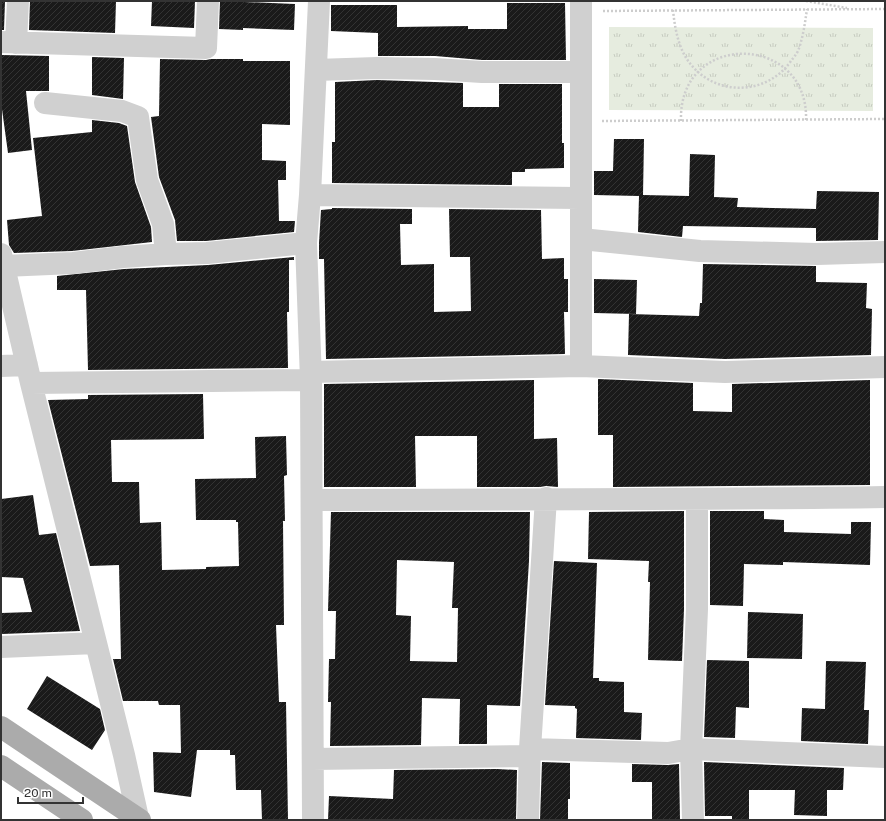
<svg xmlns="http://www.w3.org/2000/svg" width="886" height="821" font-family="'Public Sans',sans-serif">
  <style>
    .grass { fill: url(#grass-tufts) }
    .building { fill: url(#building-hatch); fill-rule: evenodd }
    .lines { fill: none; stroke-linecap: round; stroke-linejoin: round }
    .path { stroke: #cdcdcd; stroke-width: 2.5; stroke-dasharray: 2 2; stroke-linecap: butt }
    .minor { stroke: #d0d0d0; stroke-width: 22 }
    .major { stroke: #ababab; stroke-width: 22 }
  </style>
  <defs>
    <pattern id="grass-tufts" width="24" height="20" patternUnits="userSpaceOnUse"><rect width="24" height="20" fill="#e6ecdf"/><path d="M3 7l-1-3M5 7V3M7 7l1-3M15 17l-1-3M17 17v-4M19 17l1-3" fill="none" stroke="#c6cbc0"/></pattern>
    <pattern id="building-hatch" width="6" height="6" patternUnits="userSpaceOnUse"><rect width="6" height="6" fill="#1a1a1a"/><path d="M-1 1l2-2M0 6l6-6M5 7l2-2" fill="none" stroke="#333"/></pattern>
  </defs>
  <rect width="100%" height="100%" fill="#fff"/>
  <path class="grass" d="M609 27 873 28V111L609 110Z"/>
  <path class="building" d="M1 1H5L4 30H1Z
    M30 1H116L115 33 29 30Z
    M152 1H195L194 28 151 26Z
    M220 1 295 4 294 30 243 28V30L219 29Z
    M507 3H565L566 60H482L435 56H378V33L331 31V5H397V27L468 26V29H507Z
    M1 55 49 56V91H26L32 150 8 153 1 102Z
    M92 57 124 58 123 99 92 95Z
    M160 59 206 60 211 59H243V61H290V125L262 124V160L286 161V180H278L279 221H295L294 232 206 241H177L175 220 159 177 151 117 159 116Z
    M377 80 463 83V107H499V84H562V143H564V168L525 169V172H512V185L332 183V142H335V82Z
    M92 120 119 123 127 126 135 182 151 227 152 242 72 251 14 253 9 245 7 220 42 216 33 138 92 132Z
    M614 139H644L643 195 689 196 690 154 715 155 714 197 738 198 737 207 816 209 817 191 879 192 878 240 816 241V228L683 226 682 237 638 232 639 196 594 195V171H613Z
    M332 208 412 209V224H400L401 265 434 264V312L471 311 470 257H450L449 209 541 210 542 259 564 258V279H568V312H564L565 354 326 359 324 259H319V243L321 210 332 209Z
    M294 257V260H289V312H287L288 368 88 370 86 290H57V276L124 269 208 265Z
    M703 264 816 266V282L867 283 866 308 872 309 871 355 725 359 628 355 629 314 699 316 700 303H702Z
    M594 279 637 280 636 314 594 313Z
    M598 379 693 383V411L732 412V384L870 380V485L613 487V435H598Z
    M534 380V439L557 438 558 487 546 486 540 487H477V436H415L416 487H324V384Z
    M203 394 204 439 111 440 112 482H139L140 523 161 522 162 570 206 569V567L239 566 238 522H236V520H196L195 479 256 478 255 437 286 436 287 475 284 476 285 521H283L284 625H276L279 702H286L288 820H262L261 790H236L235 755H230V750H197L191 797 154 792 153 752 181 753 180 705H159L158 701H123L113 659H121L119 565 90 566 48 400 88 399V395Z
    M33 495 39 535 56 533 80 631 2 634 1 613 32 612 23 578 1 577V499Z
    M684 511V609L682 661 648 660 650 582H648L649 561 588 559 589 512Z
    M710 511H764V519L784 520V532L851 534V522H871L870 565 783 562V565L744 564 743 606 710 605Z
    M331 512H530L529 561 520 706 487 705V744H459L460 699 422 698 421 745 330 746 331 702H328L329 659H335L336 611H328ZM397 560 454 562 452 608H458L457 662 410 661 411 616 396 615Z
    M554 561 597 563 593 678H599V681L624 682V712L642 713 641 740 576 738 577 709 575 708V706L545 705Z
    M748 612 803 614 802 659 747 658Z
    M707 660 749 661V708L736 707 735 738 704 737Z
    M826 661 866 662 864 710H869L868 744 801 741 802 708 825 709Z
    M47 676 100 709 105 730 92 750 27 709Z
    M542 762 570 763V799H568V820H540Z
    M704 762 844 768 843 790H827V816L794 815 795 790H749V820H732V816H705Z
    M632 764 668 765 679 764 680 820H652V782H632Z
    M497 769 517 770 516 820H328L329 796 393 799 394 770Z"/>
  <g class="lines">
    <path class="path" d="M806 1 847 8
      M673 10C675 30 679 52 693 67 720 97 768 94 791 61 793 58 796 55 798 51 803 38 805 23 807 9
      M603 11 885 9
      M602 121 885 119
      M681 121C678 30 809 33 806 120"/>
    <path class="minor" d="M581 1V366
      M1 42 206 48 208 1
      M16 43 18 1
      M316 70 377 68 435 69 482 72H581
      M45 103 122 111 138 117 147 180 163 224 166 254
      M310 195 580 198
      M581 239 700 251 817 254 885 252
      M1 254 31 383 124 755 138 818
      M4 266 73 263 123 257 166 254 207 253 306 243
      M1 366 27 365
      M310 372 581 366 725 372 885 367
      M31 383 311 380
      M312 500C503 499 694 500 885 497
      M1 647 96 643
      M530 749 668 753 691 749 885 757
      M313 759 530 756
      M313 820 311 380 306 243 310 195 319 1
      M528 820 530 749 546 498
      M693 820 691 749 697 609V500"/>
    <path class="major" d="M1 727 140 820
      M1 766 82 820"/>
  </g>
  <rect width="886" height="821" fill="none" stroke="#333333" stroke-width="4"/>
  <path d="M18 797v6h65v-6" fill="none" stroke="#333333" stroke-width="2"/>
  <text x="24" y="797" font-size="12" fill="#333333" stroke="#ffffff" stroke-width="3" paint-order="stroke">20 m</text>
</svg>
